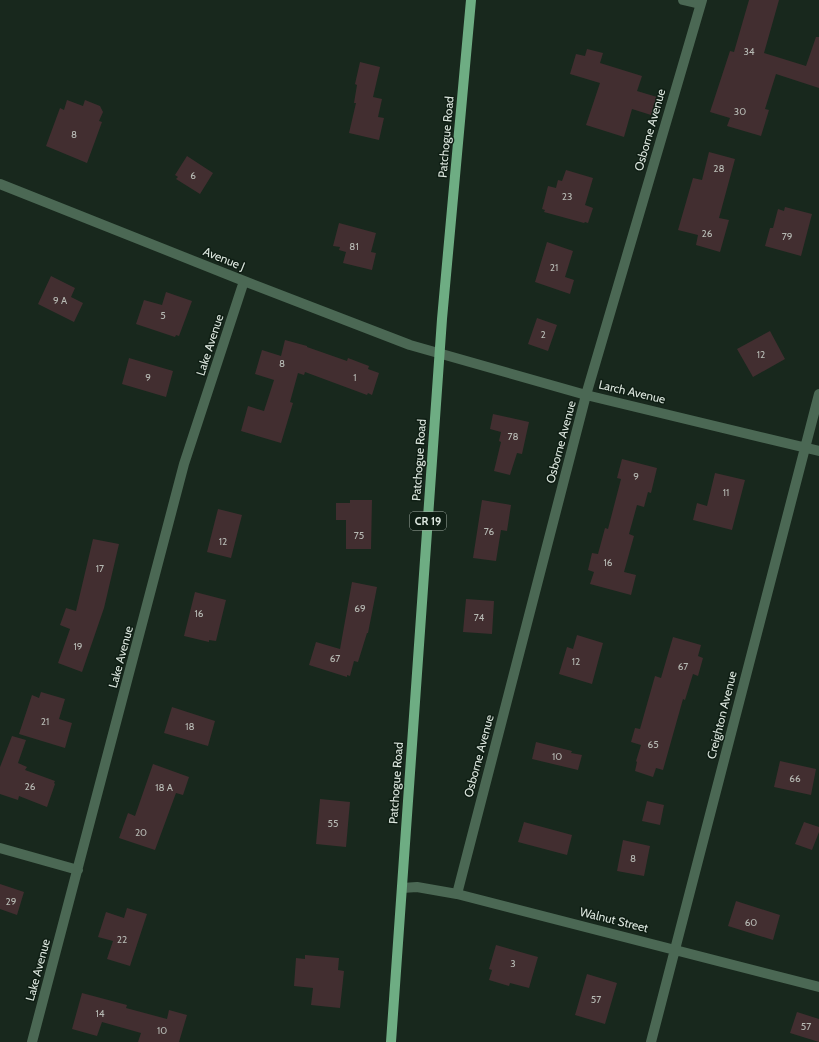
<svg xmlns="http://www.w3.org/2000/svg" width="819" height="1042" font-family="Cabin,sans-serif">
  <style>
    .building { fill: #422e30 }
    .lines { fill: none; stroke-linecap: round; stroke-linejoin: round }
    .street { stroke: #4b6854; stroke-width: 10 }
    .primary { stroke: #6ead83; stroke-width: 10 }
    .labels { text-anchor: middle; stroke-width: 3; stroke-linejoin: round; paint-order: stroke }
    .number-label { font-size: 10px; fill: #b6b9b3 }
    .shield { fill: #0f1e14; stroke: #9faba2; stroke-width: 1 }
    .shield-label { font-size: 11px; font-weight: bold; fill: #dde7df }
    .street-label { font-size: 12px; fill: #dde7df; stroke: #0f1e14 }
  </style>
  <rect width="100%" height="100%" fill="#18281d"/>
  <path class="building" d="M749 0H779L764 53 806 66 816 37H819V88L776 74 765 109 769 110 761 136 727 126 730 118 710 112 730 51 734 52Z
    M587 49 603 53 600 63 642 76 637 91 657 97 651 115 632 109 624 137 586 125 600 83 570 74 576 54 585 56Z
    M360 62 380 67 373 97 382 99 378 117 384 118 379 140 349 133 356 103H354L357 85 355 84Z
    M67 100 83 106 85 100 100 106 103 112 99 121 102 122 87 163 46 146 60 108 64 110Z
    M709 152 735 159 719 218 729 220 720 252 696 245 698 235 678 230 693 178 702 180Z
    M187 156 213 173 200 194 176 179 178 177 175 175Z
    M566 170 593 178 585 205 593 208 588 223 585 222 584 223 544 212 545 210 542 209 548 186 556 188 558 180 562 181Z
    M785 207 812 214 801 256 765 246 770 228H773L778 209 784 211Z
    M339 223 376 233 371 252 376 253 372 270 343 263 346 252 339 250 340 247 333 246Z
    M547 242 573 251 565 277 574 280 570 294 535 282Z
    M51 276 75 288 71 297 83 303 74 322 38 304Z
    M166 292 192 301 179 336 176 335 175 337 136 324 144 300 162 305Z
    M537 318 557 325 548 351 528 344Z
    M770 331 785 359 753 377 737 349Z
    M285 340 307 346V347L347 361 348 358 369 366 368 369 379 373 372 395 368 393 367 395 305 372 304 375 298 373 290 402 293 403 281 443 241 431 248 406 264 411 274 380 255 374 262 350 281 356Z
    M129 358 173 371 166 397 122 384Z
    M493 414 529 422 522 454 517 453 510 475 494 471 501 442 499 441 501 432 490 429Z
    M622 459 657 468 651 493 648 492 644 507 637 505 629 534 634 536 624 572 636 575 631 595 590 584 594 572 588 570 592 553 598 554 605 528 608 529 621 479 617 478Z
    M715 473 745 480 732 530 693 520 697 503 707 506Z
    M350 500H372L371 549H346V520H336V503H350Z
    M482 500 511 505 507 531 501 530 496 561 473 558Z
    M218 509 242 515 231 558 207 552Z
    M93 539 119 544 104 608 82 672 58 663 70 629 60 625 66 608 76 611Z
    M352 582 377 587 368 633H367L358 662 354 661 350 676 347 675V677L309 665 316 642 340 649Z
    M195 592 226 600 216 641 209 640V642L184 636Z
    M466 599 494 601 492 634 463 632Z
    M577 635 603 643 592 684 559 674 567 647 573 649Z
    M673 637 701 645 698 656 703 658 698 676 693 674 685 700 683 699 663 770 656 768 653 777 635 771 637 762 636 761 641 745 631 742 635 728 640 729 655 676 661 678Z
    M41 692 65 699 59 719 72 723 65 748 19 734 32 695 39 698Z
    M172 707 215 721 208 746 164 733Z
    M12 736 26 740 18 763 27 767 25 770 55 781 54 783 55 784 47 807 19 796 18 800 0 794V767Z
    M536 742 572 751 571 753 582 755 578 770 532 759Z
    M780 761 816 769 811 795 774 787Z
    M153 764 189 777 183 795 176 793 155 850 119 838 128 813 135 816Z
    M320 799 350 802 346 847 316 844Z
    M647 801 664 805 660 825 642 821Z
    M524 822 572 835 567 855 518 842Z
    M804 822 819 827V832L812 850 795 844Z
    M623 840 650 846 644 876 617 871Z
    M0 884 24 892 17 915 0 909Z
    M736 901 780 915 773 940 728 926Z
    M127 908 147 914 130 966 107 959 113 941 98 937 106 912 124 918Z
    M496 945 538 957 529 988 510 983 509 986 489 980 492 970 489 969Z
    M305 955 339 958 338 970 344 971 340 1008 311 1005 313 988 294 986 296 958 305 959Z
    M587 974 617 983 605 1024 575 1015Z
    M82 993 127 1005 126 1008 167 1019 169 1010 187 1015 179 1042H138L141 1033 102 1022 97 1036 72 1029Z
    M797 1012 819 1019V1042L790 1033Z"/>
  <g class="lines">
    <path class="street" d="M683 0 700 4
      M0 184 244 281 410 345 586 395 819 451
      M0 848 78 870
      M402 888 417 887 457 894 819 987
      M457 894 586 395 702 0
      M32 1042 184 464 244 281
      M651 1042 819 394"/>
    <path class="primary" d="M391 1042 442 319 471 0"/>
  </g>
  <g class="labels">
    <g class="number-label">
      <text x="749" y="55">34</text>
      <text x="740" y="115">30</text>
      <text x="74" y="138">8</text>
      <text x="719" y="172">28</text>
      <text x="193" y="179">6</text>
      <text x="567" y="200">23</text>
      <text x="707" y="237">26</text>
      <text x="787" y="240">79</text>
      <text x="354" y="250">81</text>
      <text x="554" y="271">21</text>
      <text x="60" y="304">9 A</text>
      <text x="163" y="319">5</text>
      <text x="543" y="338">2</text>
      <text x="761" y="358">12</text>
      <text x="282" y="367">8</text>
      <text x="148" y="381">9</text>
      <text x="355" y="381">1</text>
      <text x="513" y="440">78</text>
      <text x="636" y="480">9</text>
      <text x="726" y="496">11</text>
      <text x="489" y="535">76</text>
      <text x="359" y="539">75</text>
      <text x="223" y="545">12</text>
      <text x="608" y="566">16</text>
      <text x="100" y="572">17</text>
      <text x="360" y="612">69</text>
      <text x="199" y="617">16</text>
      <text x="479" y="621">74</text>
      <text x="78" y="650">19</text>
      <text x="335" y="662">67</text>
      <text x="576" y="665">12</text>
      <text x="683" y="670">67</text>
      <text x="45" y="725">21</text>
      <text x="190" y="730">18</text>
      <text x="653" y="748">65</text>
      <text x="557" y="760">10</text>
      <text x="795" y="782">66</text>
      <text x="30" y="790">26</text>
      <text x="164" y="791">18 A</text>
      <text x="333" y="827">55</text>
      <text x="141" y="836">20</text>
      <text x="633" y="862">8</text>
      <text x="11" y="905">29</text>
      <text x="751" y="926">60</text>
      <text x="122" y="943">22</text>
      <text x="513" y="967">3</text>
      <text x="596" y="1003">57</text>
      <text x="100" y="1017">14</text>
      <text x="806" y="1030">57</text>
      <text x="162" y="1034">10</text>
    </g>
    <rect class="shield" x="410" y="512" width="36" height="18" rx="3"/>
    <g class="shield-label">
      <text x="428" y="525">CR 19</text>
    </g>
    <g class="street-label">
      <text transform="translate(650 130) rotate(-74)" y="4">Osborne Avenue</text>
      <text transform="translate(446 137) rotate(-85)" y="4">Patchogue Road</text>
      <text transform="translate(224 259) rotate(22)" y="4">Avenue J</text>
      <text transform="translate(210 345) rotate(-72)" y="4">Lake Avenue</text>
      <text transform="translate(632 392) rotate(13)" y="4">Larch Avenue</text>
      <text transform="translate(561 442) rotate(-75)" y="4">Osborne Avenue</text>
      <text transform="translate(419 460) rotate(-86)" y="4">Patchogue Road</text>
      <text transform="translate(121 657) rotate(-75)" y="4">Lake Avenue</text>
      <text transform="translate(722 715) rotate(-76)" y="4">Creighton Avenue</text>
      <text transform="translate(479 756) rotate(-75)" y="4">Osborne Avenue</text>
      <text transform="translate(396 783) rotate(-86)" y="4">Patchogue Road</text>
      <text transform="translate(614 920) rotate(14)" y="4">Walnut Street</text>
      <text transform="translate(38 970) rotate(-75)" y="4">Lake Avenue</text>
    </g>
  </g>
</svg>
